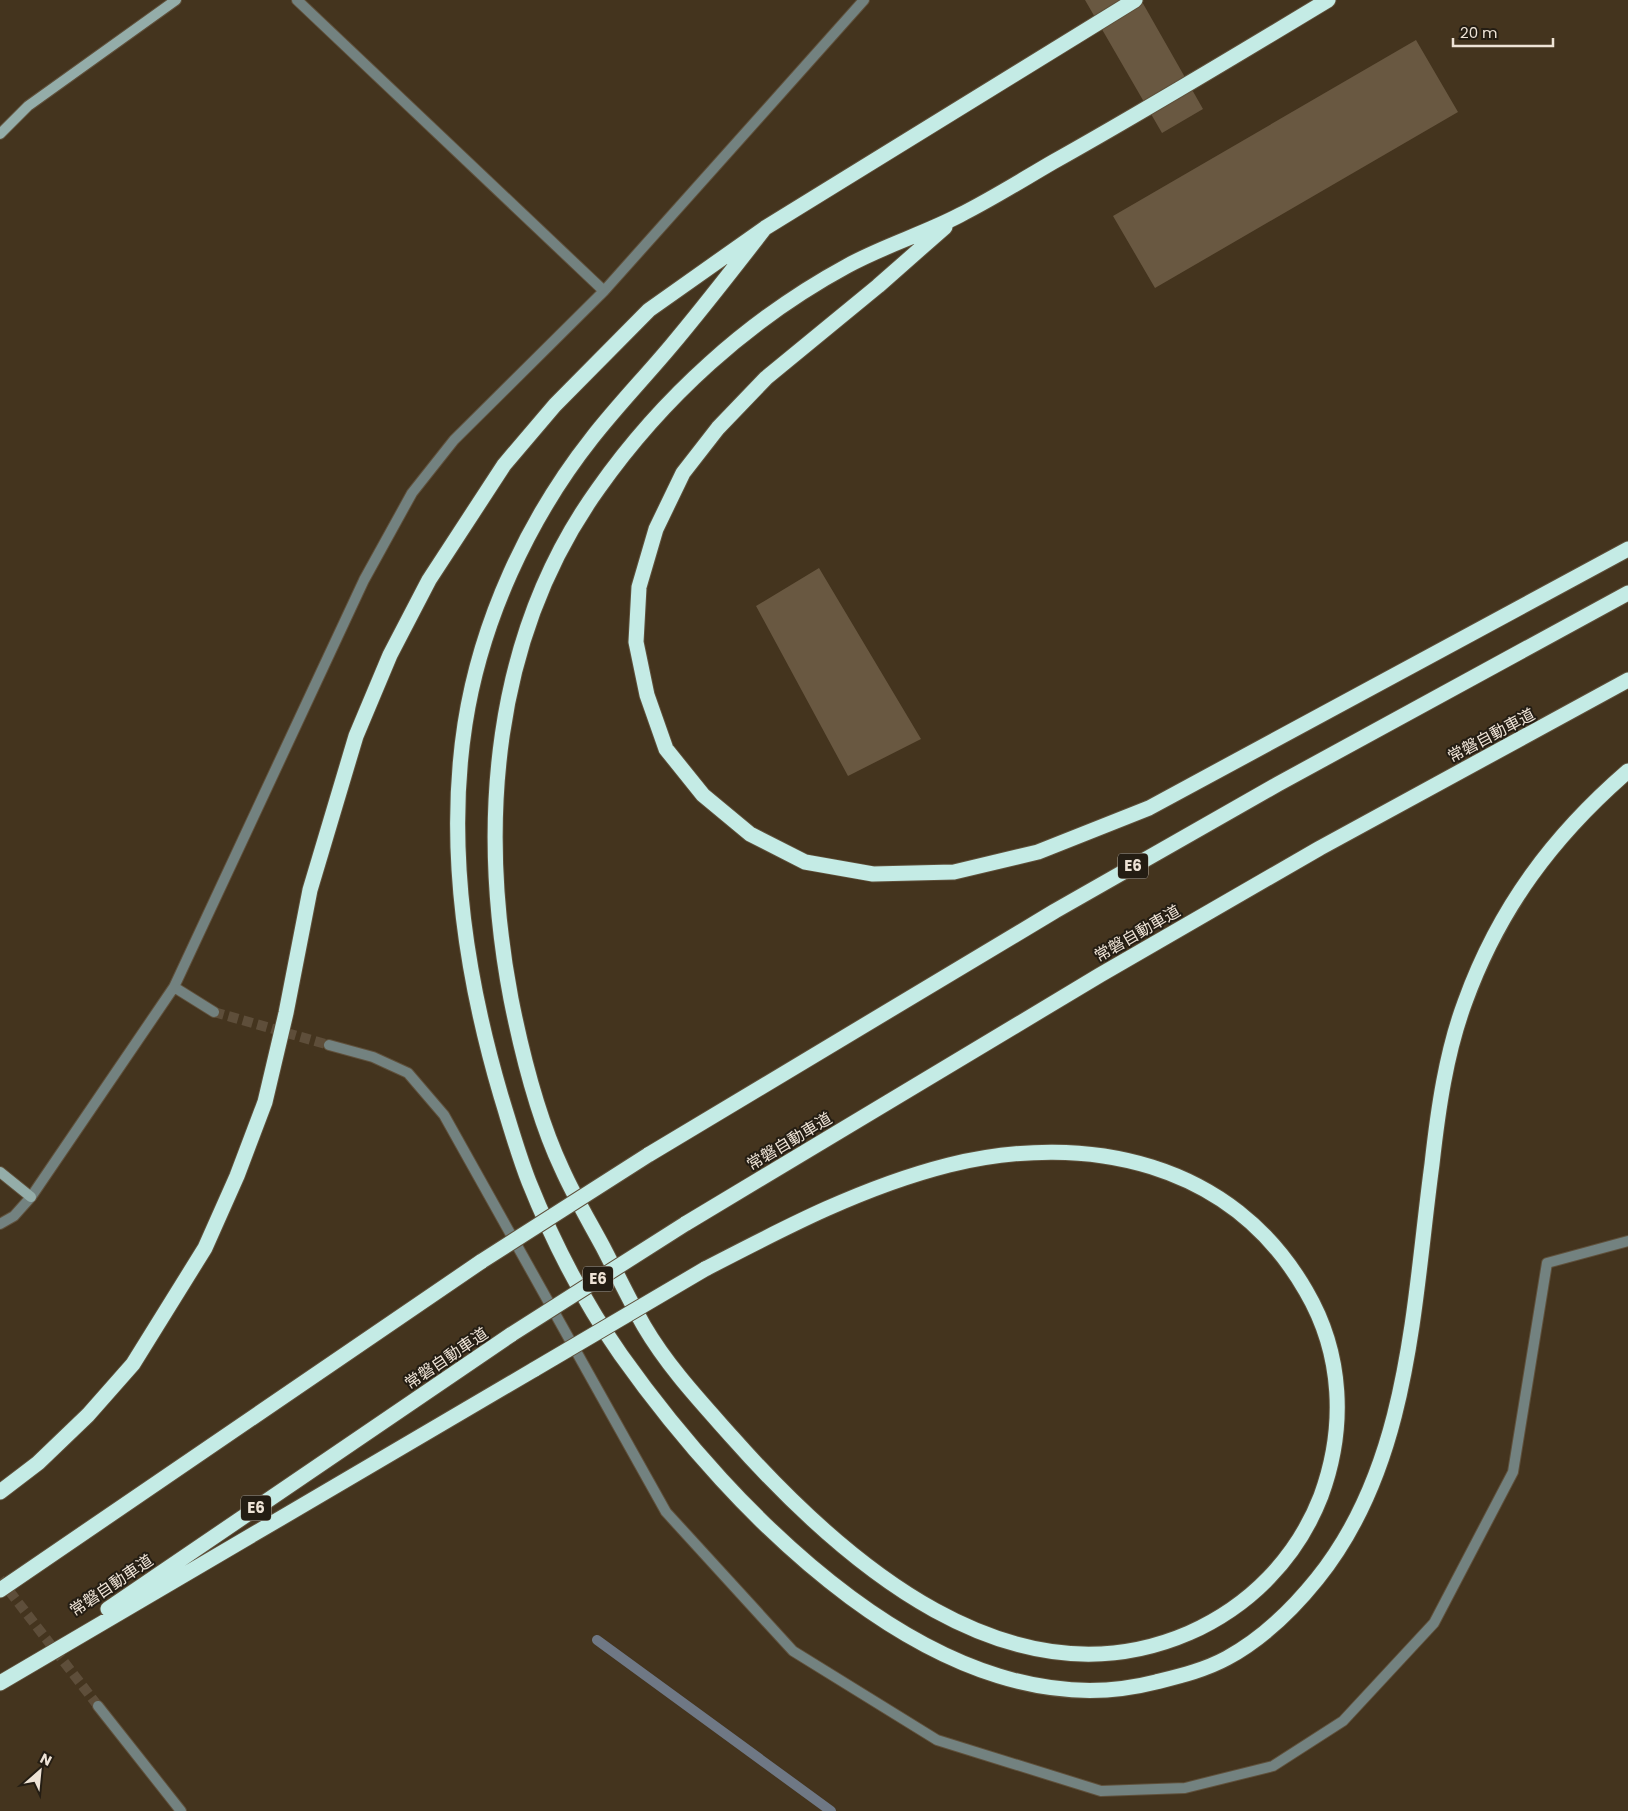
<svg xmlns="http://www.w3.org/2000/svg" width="1628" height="1811" font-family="Poppins,'Noto Sans JP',sans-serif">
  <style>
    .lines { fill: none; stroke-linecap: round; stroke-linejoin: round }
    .stream { stroke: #6f7885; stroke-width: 10 }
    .building { fill: #695841 }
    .street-tunnel { stroke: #5e4e3a; stroke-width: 10; stroke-dasharray: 10 5; stroke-linecap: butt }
    .street-casing { stroke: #5f503b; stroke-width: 12 }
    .secondary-casing { stroke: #5f503b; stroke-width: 12 }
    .highway-casing { stroke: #5f503b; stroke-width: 17 }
    .street { stroke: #738280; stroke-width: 10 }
    .secondary { stroke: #94ada9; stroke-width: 10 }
    .highway { stroke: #c4ebe5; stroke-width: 15 }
    .highway-bridge-casing { stroke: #5f503b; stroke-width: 17; stroke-linecap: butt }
    .highway-bridge { stroke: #c4ebe5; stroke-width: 15 }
    .labels { text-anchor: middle; stroke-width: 4; stroke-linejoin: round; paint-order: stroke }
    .shield { fill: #241d13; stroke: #b1a89c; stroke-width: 1 }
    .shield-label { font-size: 15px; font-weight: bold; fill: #eee3d6 }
    .street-label { font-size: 16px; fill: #eee3d6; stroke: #241d13 }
  </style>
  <rect width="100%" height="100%" fill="#44341e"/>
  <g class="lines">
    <path class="stream" d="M597 1640 831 1811"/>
  </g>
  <path class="building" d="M1085 0H1141L1203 109 1162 133Z
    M1416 40 1458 112 1155 288 1113 216Z
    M819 568 921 739 848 776 756 606Z"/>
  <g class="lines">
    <path class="street-tunnel" d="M214 1012 329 1045
      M0 1579 98 1706"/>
    <g class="street-casing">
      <path id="street" d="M297 0 604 291
        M174 987 214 1012
        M329 1045 373 1057 408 1073 444 1115 666 1512 793 1651 937 1740 1101 1791 1185 1788 1273 1766 1343 1721 1434 1623 1513 1472 1547 1263 1628 1241
        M0 1224 14 1216 31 1197 174 987 364 580 412 493 454 440 604 291 864 0
        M98 1706 181 1811"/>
    </g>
    <g class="secondary-casing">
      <path id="secondary" d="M0 134 28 106 176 0
        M0 1172 31 1197"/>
    </g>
    <g class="highway-casing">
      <path id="highway" d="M945 227 878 286 766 378 718 428 683 473 656 529 639 587 636 642 647 695 666 749 703 795 750 834 805 862 873 874 954 872 1038 852 1149 808 1628 549
        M765 228C734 268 703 308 671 346 645 377 617 406 592 438 528 519 481 621 465 724 446 847 466 977 501 1096 510 1125 518 1154 529 1182 553 1242 584 1302 621 1355 731 1510 944 1737 1156 1682 1180 1676 1205 1670 1227 1658 1262 1639 1292 1610 1317 1579 1410 1464 1413 1305 1432 1164 1438 1110 1446 1053 1465 1002 1499 908 1553 836 1628 771
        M648 1155 1055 911 1278 784 1628 593
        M685 1224 1100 975 1320 848 1628 680
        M705 1269C784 1228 862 1187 949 1165 1087 1131 1232 1162 1306 1291 1343 1354 1346 1428 1321 1496 1297 1558 1250 1606 1189 1633 1011 1710 842 1561 732 1437 701 1402 668 1367 644 1326 630 1301 617 1274 603 1247 589 1221 574 1196 562 1169 538 1118 522 1054 511 999 478 825 492 637 598 489 662 398 749 319 847 266 883 246 924 234 960 215 992 199 1022 180 1053 162 1146 110 1237 55 1328 0
        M0 1492 38 1463 88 1415 133 1364 205 1248 237 1176 265 1102 286 1013 310 890 356 736 390 655 429 580 504 465 555 405 649 310 765 228 1135 0
        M0 1590 482 1261
        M108 1609 512 1334
        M0 1683 535 1369"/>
    </g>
    <use href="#street" class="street"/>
    <use href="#secondary" class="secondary"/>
    <use href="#highway" class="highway"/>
    <g class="highway-bridge-casing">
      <path id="highway-bridge" d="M482 1261 648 1155
        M512 1334 685 1224
        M535 1369 705 1269"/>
    </g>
    <use href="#highway-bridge" class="highway-bridge"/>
  </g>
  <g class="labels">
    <g class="shield">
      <rect x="1118" y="853.5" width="30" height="25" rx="4"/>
      <rect x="583" y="1266.5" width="30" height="25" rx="4"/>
      <rect x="241" y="1495.5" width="30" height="25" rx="4"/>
    </g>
    <g class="shield-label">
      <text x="1133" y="871">E6</text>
      <text x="598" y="1284">E6</text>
      <text x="256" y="1513">E6</text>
    </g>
    <g class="street-label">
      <text transform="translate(1491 735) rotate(-28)" y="6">常磐自動車道</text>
      <text transform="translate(1137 933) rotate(-30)" y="6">常磐自動車道</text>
      <text transform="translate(789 1141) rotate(-31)" y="6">常磐自動車道</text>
      <text transform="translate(446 1358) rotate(-34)" y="6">常磐自動車道</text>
      <text transform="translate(111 1585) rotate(-34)" y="6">常磐自動車道</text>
    </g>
  </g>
  <g transform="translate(40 1771) rotate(27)" stroke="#241d13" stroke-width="4" paint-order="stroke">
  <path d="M0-4L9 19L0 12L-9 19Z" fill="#eee3d6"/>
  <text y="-8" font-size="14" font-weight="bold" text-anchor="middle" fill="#eee3d6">N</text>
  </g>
  <path d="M1453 38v8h100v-8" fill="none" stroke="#eee3d6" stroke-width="2.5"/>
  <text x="1460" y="38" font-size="15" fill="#eee3d6" stroke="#241d13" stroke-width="4" paint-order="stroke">20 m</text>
</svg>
